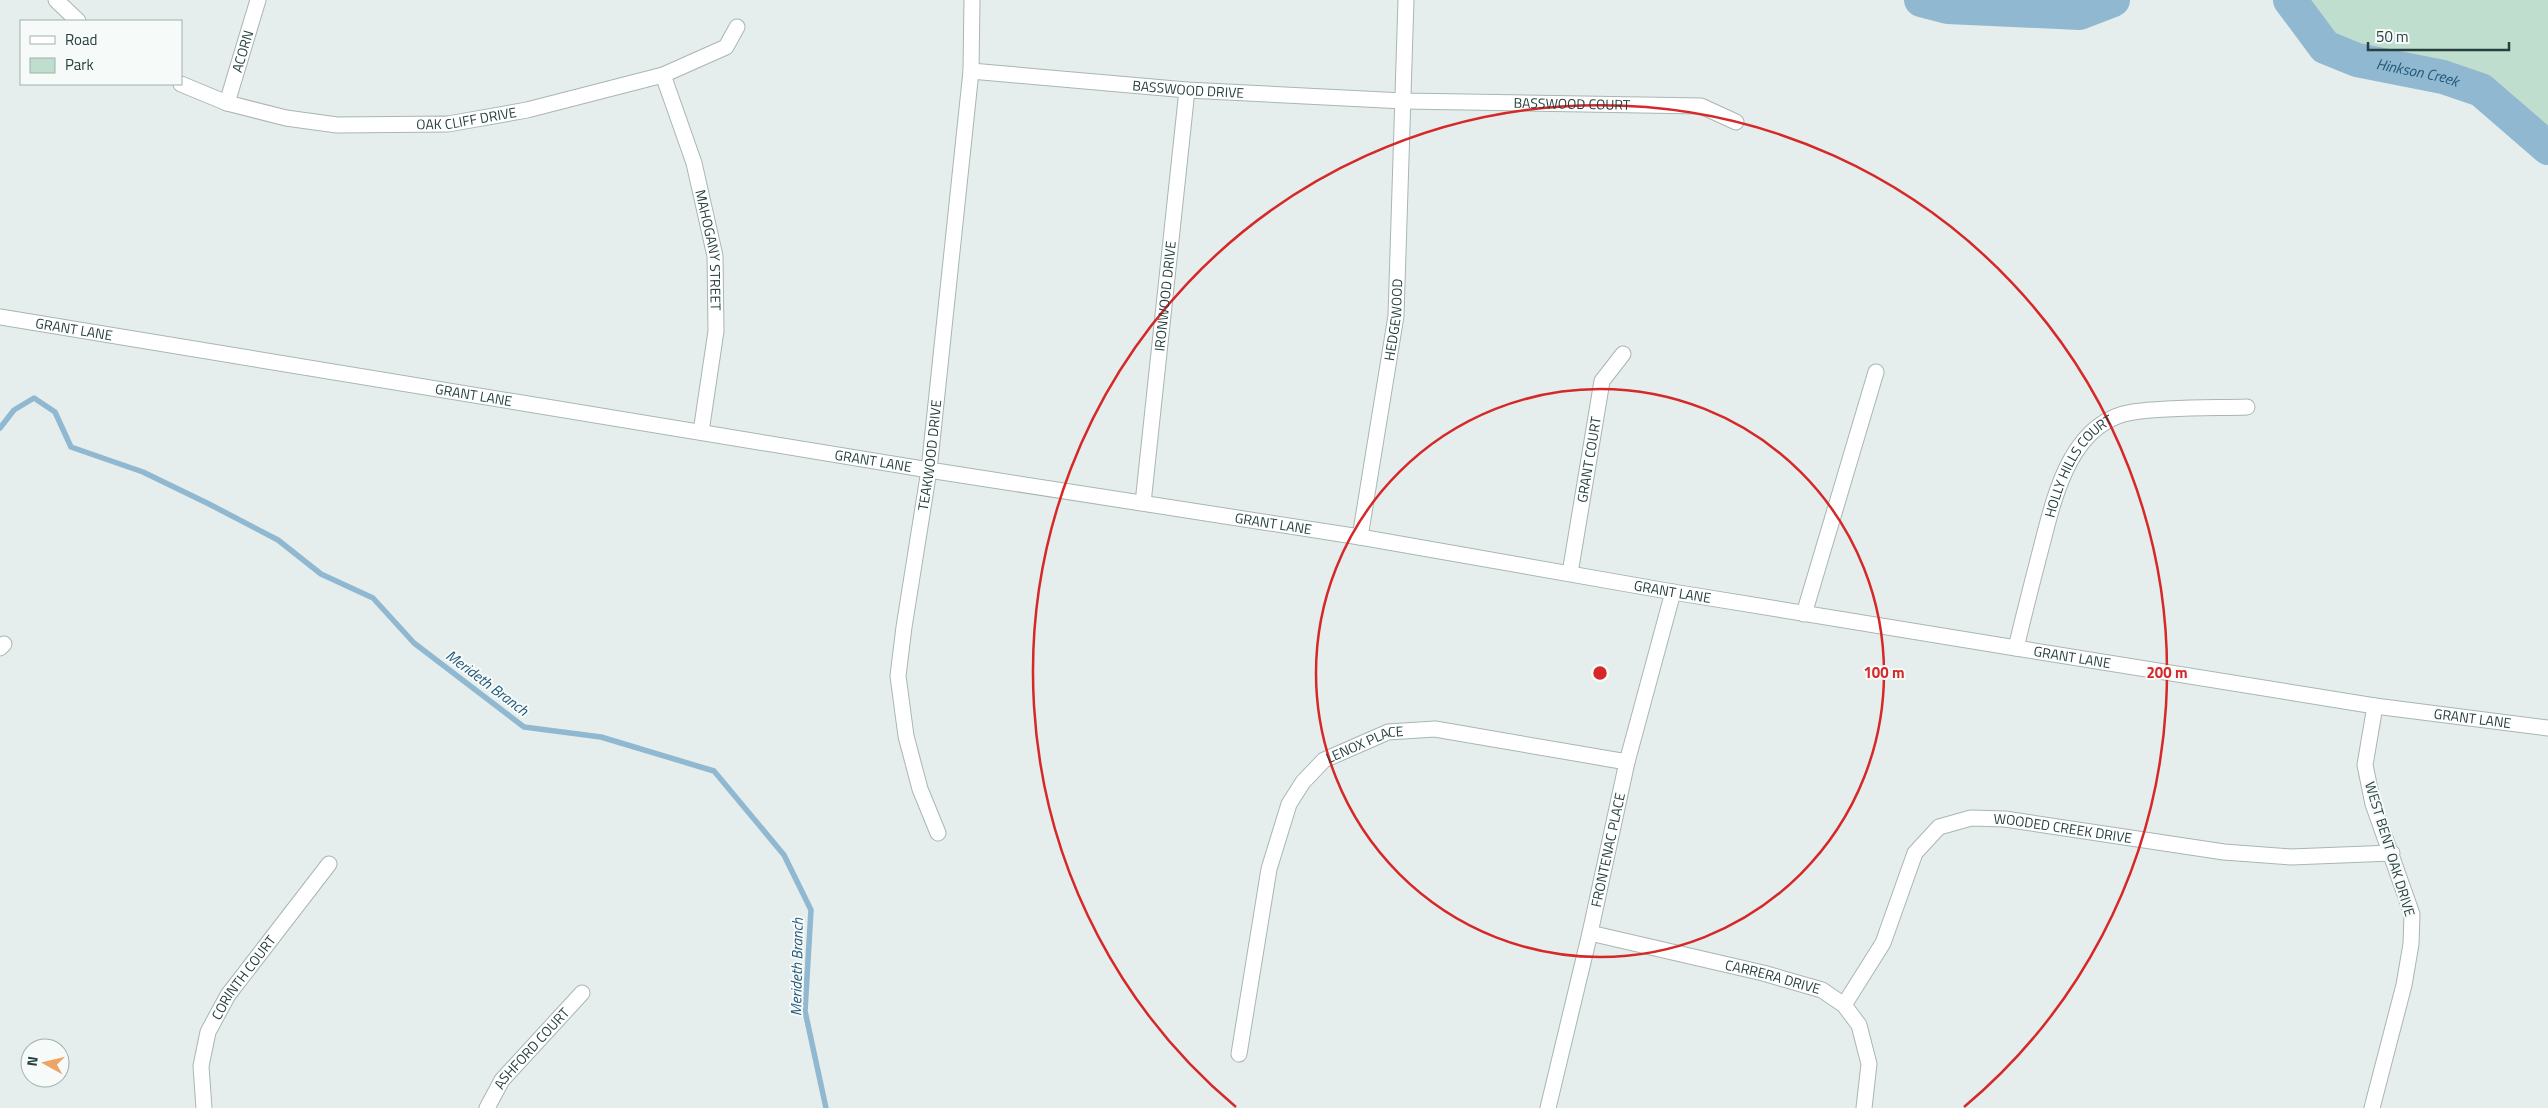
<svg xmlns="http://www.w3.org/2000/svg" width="2548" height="1108" font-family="'Titillium Web',sans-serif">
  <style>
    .green { fill: #c0dece }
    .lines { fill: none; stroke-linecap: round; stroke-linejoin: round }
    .stream { stroke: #90b8d0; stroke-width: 5.5 }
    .river { stroke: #90b8d0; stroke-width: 34 }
    .street-casing { stroke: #a8b6b4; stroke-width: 17 }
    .street { stroke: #fff; stroke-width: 15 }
    .ring { fill: none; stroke: #d62828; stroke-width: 2.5 }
    .labels { text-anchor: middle; stroke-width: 4; stroke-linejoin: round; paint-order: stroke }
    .street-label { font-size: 14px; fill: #25403e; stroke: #f6faf9 }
    .water-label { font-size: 15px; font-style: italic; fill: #21587a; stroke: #f6faf9 }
    .centre { fill: #d62828; stroke: #f6faf9; stroke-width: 2.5 }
    .ring-label { font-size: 15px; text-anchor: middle; font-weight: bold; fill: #d62828; stroke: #f6faf9; stroke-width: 4; stroke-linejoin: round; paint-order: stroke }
  </style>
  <rect width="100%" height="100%" fill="#e5eeec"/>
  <path class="green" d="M1921 0H2113L2079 13 1948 7Z
    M2290 0H2548V148L2533 135H2528L2515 125 2510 115 2481 90 2443 77 2325 47Z"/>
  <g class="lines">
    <path class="stream" d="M0 428 14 410 34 398 55 412 71 447 143 472 209 504 278 540 321 574 373 598 414 643 524 727 601 737 714 771 784 855 811 910 805 1011 826 1108"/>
    <g class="river">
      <path d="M1921 0 1948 7 2079 13 2113 0"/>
      <path id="s1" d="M2290 0 2325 47 2357 60 2443 77 2481 90 2548 148"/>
    </g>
    <g class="street-casing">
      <g id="street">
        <path d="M56 0 78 21"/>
        <path id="s2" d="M971 71 1187 90 1404 101 1701 106 1736 122"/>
        <path id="s3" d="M663 75 694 163 715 256 716 331 701 432"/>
        <path id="s4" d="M181 84 227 103 286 118 337 125 448 124 527 110 663 75 726 47 737 27"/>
        <path id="s5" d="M227 103 258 0"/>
        <path id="s6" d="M0 317 929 470 1360 537 1673 592 2016 648 2375 706 2548 728"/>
        <path id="s7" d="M1143 503 1187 90"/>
        <path id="s8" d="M1360 537 1396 316 1406 0"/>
        <path id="s9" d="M1570 573 1602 381 1623 354"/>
        <path d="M1804 614 1876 372"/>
        <path d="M0 648 4 644"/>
        <path id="s10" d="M2016 648C2023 618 2031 587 2039 556 2053 504 2067 422 2133 412 2167 407 2212 408 2247 407"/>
        <path id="s11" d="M938 833 920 789 906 736 898 676 904 627 929 470 971 71 972 0"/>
        <path id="s12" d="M1590 933 1763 973 1822 990 1844 1005 1859 1025 1869 1064 1864 1108"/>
        <path id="s13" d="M1844 1005 1883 943 1915 853 1939 827 1971 818 2005 819 2224 852 2291 857 2392 853"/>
        <path id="s14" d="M1239 1054 1269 869 1289 804 1303 782 1324 760 1388 732 1435 729 1627 762"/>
        <path id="s15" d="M204 1108 201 1066 208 1032 228 995 329 864"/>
        <path id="s16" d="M487 1108 502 1080 582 993"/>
        <path id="s17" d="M1548 1108 1590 933 1627 762 1673 592"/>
        <path d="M2372 1108 2404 985 2411 944 2412 914 2373 804 2365 765 2375 706"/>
      </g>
    </g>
    <use href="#street" class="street"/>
  </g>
  <g class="ring">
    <circle cx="1600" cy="673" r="284"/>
    <path d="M1236 1107A567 567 0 1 1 1964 1107"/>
  </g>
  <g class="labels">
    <g class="street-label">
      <text dy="5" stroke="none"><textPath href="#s5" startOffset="54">ACORN</textPath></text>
      <text dy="5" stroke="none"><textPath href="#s2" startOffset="218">BASSWOOD DRIVE</textPath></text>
      <text dy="5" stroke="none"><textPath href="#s2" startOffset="602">BASSWOOD COURT</textPath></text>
      <text dy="5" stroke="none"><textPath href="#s4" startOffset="292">OAK CLIFF DRIVE</textPath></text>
      <text dy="5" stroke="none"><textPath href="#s3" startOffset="182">MAHOGANY STREET</textPath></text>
      <text dy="5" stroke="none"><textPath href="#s7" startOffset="208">IRONWOOD DRIVE</textPath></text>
      <text dy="5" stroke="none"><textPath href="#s8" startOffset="220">HEDGEWOOD</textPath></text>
      <text dy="5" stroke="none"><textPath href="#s6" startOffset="75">GRANT LANE</textPath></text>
      <text dy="5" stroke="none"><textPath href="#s6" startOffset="480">GRANT LANE</textPath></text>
      <text dy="5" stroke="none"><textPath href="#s11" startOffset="386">TEAKWOOD DRIVE</textPath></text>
      <text dy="5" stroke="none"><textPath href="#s9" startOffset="115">GRANT COURT</textPath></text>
      <text dy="5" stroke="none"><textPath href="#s6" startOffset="885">GRANT LANE</textPath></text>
      <text dy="5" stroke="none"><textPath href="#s10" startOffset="195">HOLLY HILLS COURT</textPath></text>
      <text dy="5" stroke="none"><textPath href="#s6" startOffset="1290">GRANT LANE</textPath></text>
      <text dy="5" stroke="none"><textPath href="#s6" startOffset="1695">GRANT LANE</textPath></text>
      <text dy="5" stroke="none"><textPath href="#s6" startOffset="2100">GRANT LANE</textPath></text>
      <text dy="5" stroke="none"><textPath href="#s6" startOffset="2505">GRANT LANE</textPath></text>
      <text dy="5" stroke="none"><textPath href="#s14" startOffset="356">LENOX PLACE</textPath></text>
      <text dy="5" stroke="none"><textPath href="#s13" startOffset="330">WOODED CREEK DRIVE</textPath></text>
      <text transform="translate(2390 849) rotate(73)" y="5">WEST BENT OAK DRIVE</text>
      <text dy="5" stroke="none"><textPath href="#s17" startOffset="265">FRONTENAC PLACE</textPath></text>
      <text dy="5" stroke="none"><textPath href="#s15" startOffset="142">CORINTH COURT</textPath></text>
      <text dy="5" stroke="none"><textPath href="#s12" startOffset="188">CARRERA DRIVE</textPath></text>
      <text dy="5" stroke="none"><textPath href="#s16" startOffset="75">ASHFORD COURT</textPath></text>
    </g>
    <g class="water-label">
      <text dy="5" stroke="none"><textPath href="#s1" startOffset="155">Hinkson Creek</textPath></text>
      <text transform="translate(487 683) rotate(37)" y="5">Merideth Branch</text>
      <text transform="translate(797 967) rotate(-89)" y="5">Merideth Branch</text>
    </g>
  </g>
  <circle cx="1600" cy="673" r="8" class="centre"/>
  <g class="ring-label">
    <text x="1884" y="678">100 m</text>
    <text x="2167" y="678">200 m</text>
  </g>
  <rect x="20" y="20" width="162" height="65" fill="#f6faf9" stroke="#a2b0ae"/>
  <rect x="30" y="36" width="25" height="8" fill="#ffffff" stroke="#a2b0ae"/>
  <text x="65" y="45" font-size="15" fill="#25403e">Road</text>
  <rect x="30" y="58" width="25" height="15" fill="#c0dece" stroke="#a2b0ae"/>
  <text x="65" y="70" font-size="15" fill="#25403e">Park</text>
  <g transform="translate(45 1063) rotate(278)"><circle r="24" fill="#f6faf9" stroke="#a2b0ae"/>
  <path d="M0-4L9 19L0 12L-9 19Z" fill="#eda465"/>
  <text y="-8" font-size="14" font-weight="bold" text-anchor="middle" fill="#25403e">N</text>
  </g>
  <path d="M2368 42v8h141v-8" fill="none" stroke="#25403e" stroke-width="2.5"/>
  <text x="2376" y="42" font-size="15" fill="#25403e" stroke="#f6faf9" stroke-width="4" paint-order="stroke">50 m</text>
</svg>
